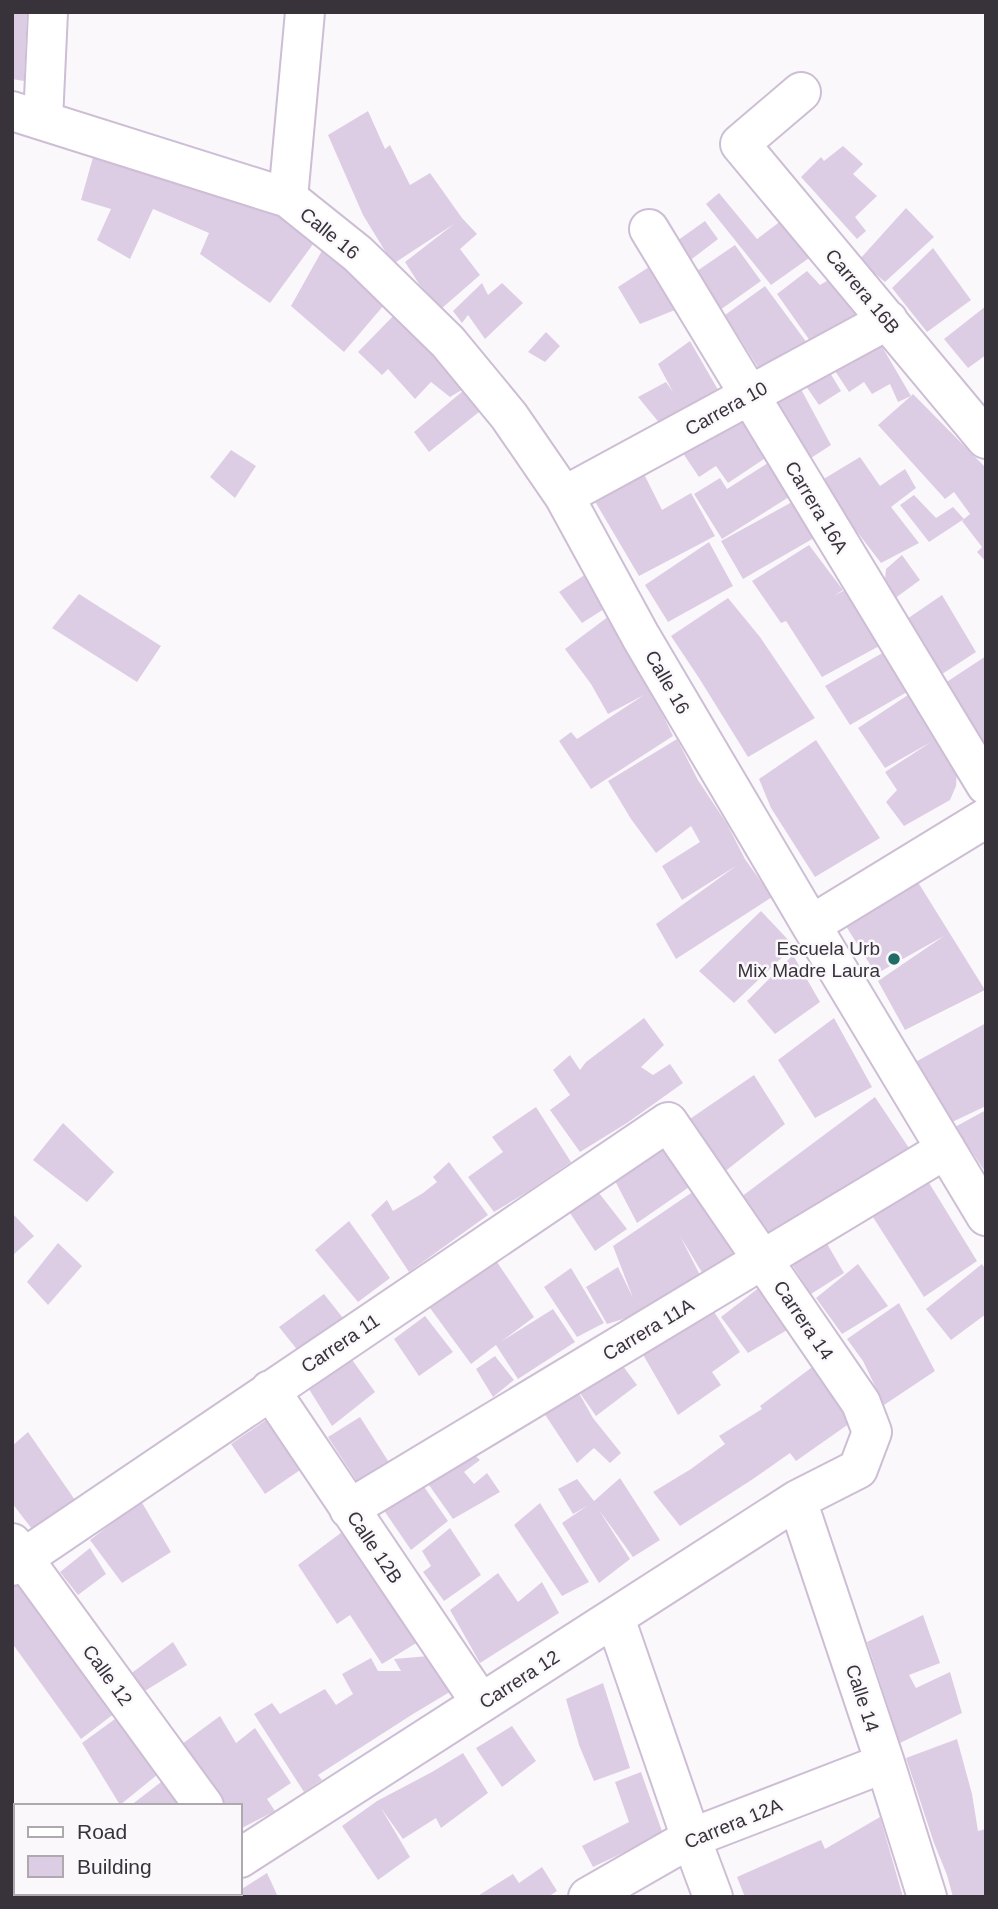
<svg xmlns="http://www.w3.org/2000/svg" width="998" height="1909" font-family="Arial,sans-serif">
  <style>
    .building { fill: #ddcde4 }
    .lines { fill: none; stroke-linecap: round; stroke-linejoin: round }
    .minor-casing { stroke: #cdbed5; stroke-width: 42 }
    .minor { stroke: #fff; stroke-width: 38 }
    .poi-dot { fill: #216c68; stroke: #fbf8fc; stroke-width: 2.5 }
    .labels { text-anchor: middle; stroke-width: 5; stroke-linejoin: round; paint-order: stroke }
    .street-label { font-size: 19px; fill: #38323b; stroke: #fbf8fc }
    .poi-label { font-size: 19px; fill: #38323b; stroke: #fbf8fc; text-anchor: end }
  </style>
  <rect width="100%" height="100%" fill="#fbf8fc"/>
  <path class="building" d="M12 12H27L24 81 12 79Z
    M368 111 385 149 390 145 410 185 430 173 462 218 477 234 460 249 480 275 441 309 419 284 405 262 454 224 393 264 363 215 328 135Z
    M843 146 863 164 853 174 877 196 855 217 866 231 857 239 801 177 821 157 824 161Z
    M95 150 297 218 319 236 270 303 200 254 209 233 153 209 130 259 97 240 111 209 81 200Z
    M719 193 757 239 790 214 819 251 771 285 706 204Z
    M906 208 934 237 885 282 859 260Z
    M705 221 718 239 688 262 674 243Z
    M735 245 761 281 720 310 694 273Z
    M324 247 384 305 344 352 291 306Z
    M933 248 971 300 927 332 892 288Z
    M649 267 680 308 640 324 618 287Z
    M807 271 820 285 840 273 863 310 813 345 777 294Z
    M482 283 488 295 502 283 523 303 485 339 468 315 462 323 453 311Z
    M765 286 810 347 764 377 725 315Z
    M986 306V355L968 368 944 339Z
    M399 310 470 385 484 408 429 452 414 432 470 385 450 397 431 382 415 399 388 369 382 375 358 352Z
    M546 332 560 346 545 362 528 352Z
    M877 338 911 396 913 394 986 468V562L977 552 982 547 962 521 964 519 929 542 900 505 914 495 936 518 953 507 964 519 970 514 954 492 945 499 878 425 911 396 898 402 890 384 872 394 864 382 849 392 833 368Z
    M690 341 721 395 661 425 638 397 666 382 673 392 658 364Z
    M826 366 841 391 819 405 803 382Z
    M795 378 831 445 808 460 770 394Z
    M736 406 770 455 728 483 716 466 699 477 678 446Z
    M231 450 256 466 235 498 210 477Z
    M860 457 880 486 905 469 916 488 891 507 919 543 881 563 841 511 822 480Z
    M638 462 662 510 691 493 715 536 639 576 590 493Z
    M768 463 789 497 722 539 694 494 720 478 727 489Z
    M792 502 814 538 743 579 721 541Z
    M709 542 733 586 668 622 645 585Z
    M809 545 843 590 834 596 852 586 883 644 822 677 786 621 781 623 752 581Z
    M902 555 920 580 894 599 885 579 886 569Z
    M586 574 604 609 582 623 559 592Z
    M79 594 161 646 137 682 52 628Z
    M942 595 976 652 936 678 904 621Z
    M728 598 760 637 815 718 748 757 699 678 671 636Z
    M609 616 634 655 673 736 591 789 559 741 571 732 577 739 644 695 608 714 591 684 565 649Z
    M884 652 907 692 850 725 825 686Z
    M986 656V762L939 687Z
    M908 695 938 738 957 769 956 786 950 800 904 826 886 802 897 790 885 772 931 742 885 768 858 728Z
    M677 739 698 780 727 824 745 859 772 897 676 959 656 924 736 866 682 900 662 866 700 842 691 826 656 853 631 819 608 781Z
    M816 740 880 838 815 877 771 808 759 779Z
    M916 879 985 990 905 1030 878 981 944 936 876 974 844 923Z
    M761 911 794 946 734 1003 699 971Z
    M793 955 820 1002 775 1034 747 1001Z
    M644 1018 664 1045 641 1067 653 1075 670 1064 683 1083 627 1123 580 1152 550 1110 570 1095 553 1070 570 1055 580 1070 586 1062Z
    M834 1018 872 1087 815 1118 778 1060Z
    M986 1023V1106L950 1123 910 1065Z
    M754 1075 785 1124 723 1173 684 1123Z
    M875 1097 913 1154 773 1242 741 1197Z
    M536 1107 571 1162 529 1191 494 1212 468 1177 503 1152 492 1137Z
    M986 1110V1173L955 1127Z
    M63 1123 114 1172 87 1202 33 1160Z
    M664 1140 695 1183 637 1223 613 1177Z
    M449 1162 488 1215 409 1272 371 1215 387 1200 393 1211 423 1193 437 1182 433 1177Z
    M923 1173 977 1261 924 1297 871 1214Z
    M697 1189 741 1255 704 1276 680 1236 700 1275 639 1314 607 1324 586 1287 618 1267 633 1298 613 1246Z
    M599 1193 627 1229 595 1251 570 1213Z
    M12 1213 34 1236 12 1256Z
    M349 1221 390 1278 358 1302 315 1250Z
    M822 1235 844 1273 811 1294 789 1260Z
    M58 1243 82 1266 48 1305 27 1282Z
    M497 1262 534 1317 502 1341 553 1309 575 1342 518 1379 496 1345 471 1364 430 1308Z
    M858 1264 888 1306 842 1334 816 1298Z
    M982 1264 986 1270V1314L951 1340 926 1309Z
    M571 1268 604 1323 577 1337 544 1287Z
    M765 1283 794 1326 748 1353 721 1317Z
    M324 1294 343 1318 299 1352 279 1327Z
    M899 1303 935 1371 884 1405 863 1361 847 1339Z
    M709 1304 740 1352 712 1372 721 1385 678 1415 638 1346Z
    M425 1316 453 1352 419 1376 394 1339Z
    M348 1354 375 1392 332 1426 307 1386Z
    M495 1356 514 1380 493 1397 476 1369Z
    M617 1358 637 1385 596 1416 575 1386 593 1418 621 1453 610 1463 594 1448 577 1463 542 1410 575 1386Z
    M823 1359 853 1421 796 1461 790 1453 753 1479 680 1526 653 1492 691 1469 725 1444 719 1436 762 1409 760 1406Z
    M360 1417 392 1467 362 1489 328 1437Z
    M269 1418 303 1468 265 1494 231 1444Z
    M28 1432 75 1500 35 1533 12 1503V1446Z
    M468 1449 480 1460 464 1472 474 1484 487 1473 500 1492 453 1519 424 1478Z
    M620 1478 660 1540 633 1557 599 1510 630 1559 599 1583 562 1523 587 1506 573 1514 558 1489 577 1479 594 1501Z
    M420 1481 448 1521 411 1550 383 1509Z
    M141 1501 171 1552 122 1583 90 1540Z
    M540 1503 589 1582 562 1596 514 1525Z
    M450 1528 481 1575 444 1601 423 1572 431 1566 422 1551Z
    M346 1529 418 1642 382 1664 350 1615 337 1624 298 1565Z
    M90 1548 106 1574 78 1595 60 1572Z
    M498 1573 518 1602 542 1582 559 1613 480 1663 450 1610Z
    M23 1577 119 1710 81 1739 12 1643V1585Z
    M923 1615 940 1663 909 1675 916 1688 950 1672 962 1713 900 1743 867 1642Z
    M173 1642 187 1665 140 1694 129 1675Z
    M429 1656 453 1690 413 1714 318 1775 322 1780 304 1792 254 1714 272 1703 280 1714 325 1689 336 1705 353 1694 342 1674 371 1658 378 1671H401L394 1659Z
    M603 1683 630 1768 594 1781 579 1745 566 1699Z
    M126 1711 168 1766 120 1805 82 1743Z
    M220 1716 236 1743 255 1728 291 1783 267 1799 275 1811 240 1829V1806H223L182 1744Z
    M512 1726 536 1761 502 1787 476 1748Z
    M957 1739 972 1794 978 1831 986 1829V1897H953L947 1875 934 1843 906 1758Z
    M463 1753 488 1793 441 1828 436 1818 403 1839 381 1808 410 1857 378 1880 342 1826 377 1801 432 1772Z
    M174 1772 198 1806H130Z
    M641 1772 663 1834 593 1867 582 1846 629 1822 615 1782Z
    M880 1817 903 1897H745L737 1877 821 1840 825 1849Z
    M12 1862 16 1867V1893H34L37 1897H12Z
    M542 1867 557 1891 548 1897H476L513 1874 519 1883Z
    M267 1873 278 1897H229L234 1893H240V1890Z
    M47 1893H107L103 1897H49Z"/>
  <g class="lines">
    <g class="minor-casing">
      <path id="minor" d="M801 92 740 144 986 439
        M12 111 288 198 358 254 448 342 509 416 564 496 641 637 811 925 986 1216
        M43 120 48 12
        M288 198 305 12
        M649 229 986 785
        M564 496 888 320
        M811 925 986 818
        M270 1390 481 1703
        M797 1500 885 1763 927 1897
        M349 1509 946 1149
        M12 1543 204 1806
        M12 1566 668 1122 861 1403 872 1432 858 1469 797 1500 240 1858
        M615 1618 691 1838 713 1897
        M180 1897 186 1893
        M588 1897 691 1838 885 1763"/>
    </g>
    <use href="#minor" class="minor"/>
  </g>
  <circle class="poi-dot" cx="894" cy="959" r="7"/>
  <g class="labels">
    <g class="street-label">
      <text transform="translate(330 233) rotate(39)" y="7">Calle 16</text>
      <text transform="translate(863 291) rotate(50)" y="7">Carrera 16B</text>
      <text transform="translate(726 408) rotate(-29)" y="7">Carrera 10</text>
      <text transform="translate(817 507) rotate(59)" y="7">Carrera 16A</text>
      <text transform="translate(668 682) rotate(60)" y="7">Calle 16</text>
      <text transform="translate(804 1320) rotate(56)" y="7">Carrera 14</text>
      <text transform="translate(648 1329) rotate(-31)" y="7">Carrera 11A</text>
      <text transform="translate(340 1343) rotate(-34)" y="7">Carrera 11</text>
      <text transform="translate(375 1547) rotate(56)" y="7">Calle 12B</text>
      <text transform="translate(108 1675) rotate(54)" y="7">Calle 12</text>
      <text transform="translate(519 1679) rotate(-33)" y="7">Carrera 12</text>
      <text transform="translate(863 1698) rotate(72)" y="7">Calle 14</text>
      <text transform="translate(733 1823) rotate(-22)" y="7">Carrera 12A</text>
    </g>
    <g class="poi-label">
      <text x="880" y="955">Escuela Urb<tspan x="880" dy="22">Mix Madre Laura</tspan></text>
    </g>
  </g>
  <rect width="998" height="1909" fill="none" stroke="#38323b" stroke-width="28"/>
  <rect x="14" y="1804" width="228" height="91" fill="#fbf8fc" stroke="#ada9af" stroke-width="2"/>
  <rect x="28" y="1827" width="35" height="10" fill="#ffffff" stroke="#ada9af" stroke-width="2"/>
  <text x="77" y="1839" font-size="21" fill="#38323b">Road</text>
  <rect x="28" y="1856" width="35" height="21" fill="#ddcde4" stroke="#ada9af" stroke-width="2"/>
  <text x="77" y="1874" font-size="21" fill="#38323b">Building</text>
</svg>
